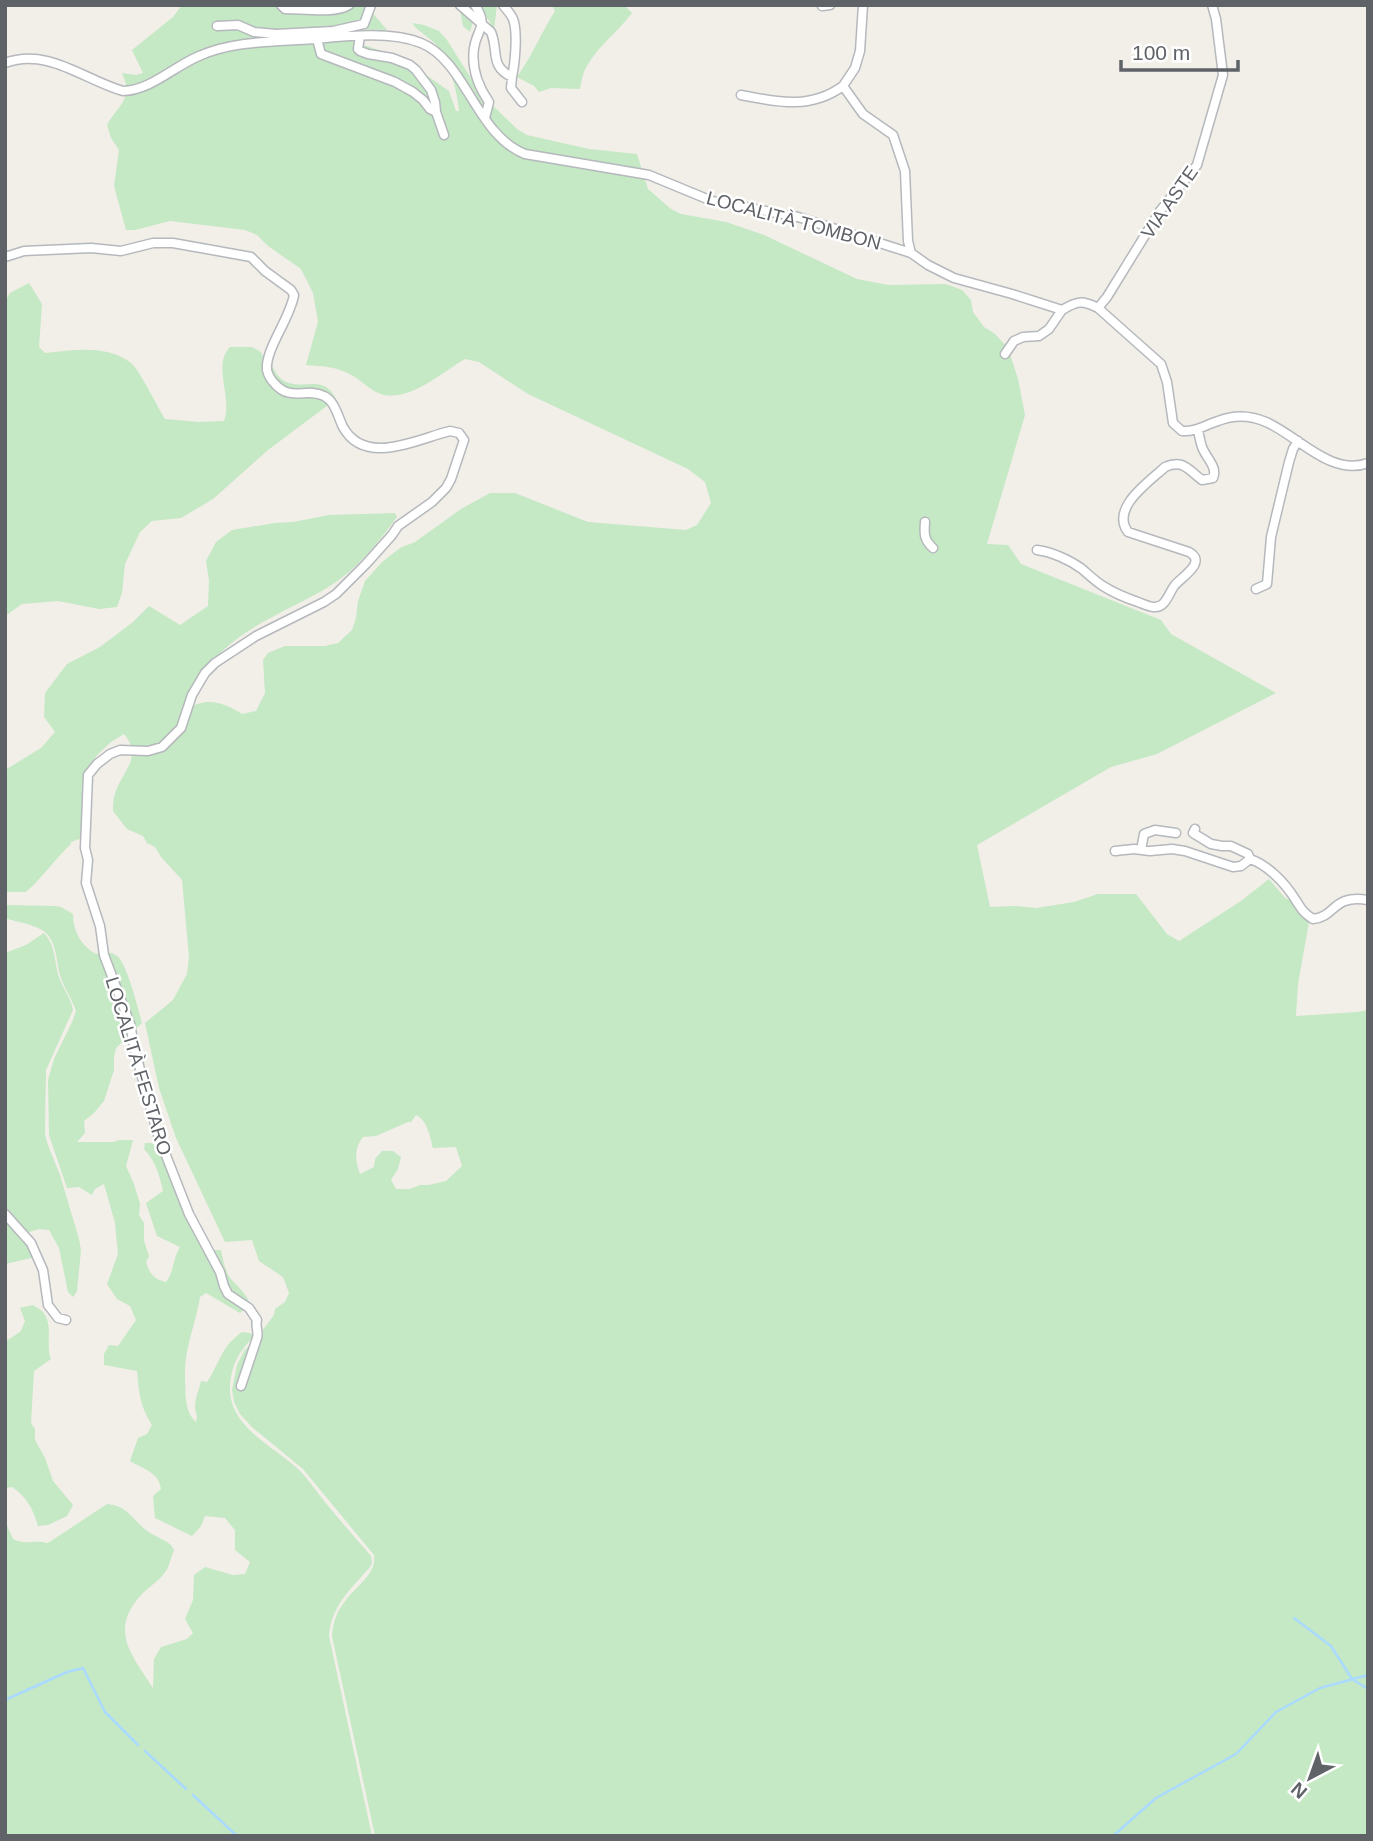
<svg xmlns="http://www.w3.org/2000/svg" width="1373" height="1841" font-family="Arial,sans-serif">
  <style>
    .green { fill: #c5e8c5; fill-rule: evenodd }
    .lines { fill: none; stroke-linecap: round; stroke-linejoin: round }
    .stream { stroke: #aadaff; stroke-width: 2.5 }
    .minor-casing { stroke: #b5b8bc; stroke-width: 11 }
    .minor { stroke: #fff; stroke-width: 8 }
    .labels { text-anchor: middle; stroke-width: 5; stroke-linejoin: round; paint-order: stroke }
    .street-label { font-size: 19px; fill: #5f6368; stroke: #fff }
  </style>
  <rect width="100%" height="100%" fill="#f1efe8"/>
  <path class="green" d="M182 5H370V10L387 30 334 29 329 34 379 50 419 70 449 91 456 111H459C458 94 449 60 437 46 430 37 418 32 412 23L424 25 439 31 447 40 481 94 517 129 527 135 589 149 637 154 648 189 671 209 681 214 726 222 764 235 857 279 888 285 946 284 962 290 971 300 973 312 984 327 995 334 1008 348 1018 379 1025 415 987 544 1008 545 1021 564 1161 620 1171 634 1276 693 1157 754 1111 767 977 845 990 907 1015 906 1036 908 1074 902 1098 894H1136L1167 934 1179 941 1241 901 1269 879 1285 898 1298 904 1309 922 1298 984 1296 1016 1357 1012 1368 1010V1836H375L332 1636C333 1622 337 1611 346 1600 356 1586 377 1574 374 1555L303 1469 252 1427 240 1414 234 1402 232 1390 237 1365 244 1351 257 1338 274 1315 275 1309 285 1302 289 1293 283 1277 259 1261 252 1240 225 1242 176 1138 159 1088 145 1023 173 1000 187 974 189 957 182 880 161 857 155 847 147 843 143 836 127 829 113 811C113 806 113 799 115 794 121 772 144 758 124 734L111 742 97 755 91 766 81 841 79 839 71 842V844C55 859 43 877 26 892H5V770L41 748 55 732 44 717 45 693 67 664 100 647 133 622 149 606 180 625 208 606 209 580 206 561 216 542 232 530 275 523 293 522 329 515 395 513 397 517C378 543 357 569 330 586 288 612 235 628 206 670 198 682 194 697 188 709 206 696 225 703 242 714L256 711 265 693 263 660 268 653 285 646H325L338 643 352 630 356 618 358 601 365 581 382 562 400 548 415 542 461 509 490 493H515L588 522 686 530 697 525 711 503 705 482 688 469 528 394 479 362 465 359C443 372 408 403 381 394 371 391 362 381 353 376 339 367 323 366 306 365L318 322 313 293 301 269 268 246 257 235 245 230 170 221 135 230H126L114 186 119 150 111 138 107 125C119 104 134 98 122 73L136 75 143 73 132 50 173 17ZM416 1115C427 1120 430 1136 433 1148L456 1147 462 1166 446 1181 429 1185H420L410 1189H396L391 1180 398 1169 401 1157 393 1151H382L375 1159 374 1167 360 1174C355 1161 354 1148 363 1137L376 1136 408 1122H411Z
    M459 5H497L494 30C490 21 485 12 474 10L472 12 473 22 470 32 463 26Z
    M552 5H624L632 13C617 33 595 48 584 72 582 77 581 83 580 89L551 88 539 92 534 86 517 77C532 56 541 33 555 11Z
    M29 283 42 304 39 347 45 353C72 350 107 344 131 363 139 369 158 408 165 419L199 422 224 421C233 398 212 365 230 347H252L261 352C263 359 267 360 271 365 276 372 278 378 286 382 306 390 323 374 336 399L268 450 213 499 181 518 152 521 140 532 125 564 122 593 117 607 99 609 58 601 22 604 5 616V302L10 293Z
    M5 905 55 906 61 907 73 914C73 931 81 946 96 954 104 952 110 951 117 956 127 963 138 1009 142 1023L116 1048 114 1057V1070L104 1101 94 1113 84 1121 85 1133 77 1142H114L119 1140H133L126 1166 134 1184 140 1204 139 1215 144 1223V1241L149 1256 146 1262C150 1274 153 1279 166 1282 174 1272 173 1258 180 1247L157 1236 146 1203 163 1191C159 1174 156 1162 144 1149L145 1143H162L182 1197 211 1250H221C223 1260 225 1271 231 1279 239 1288 246 1293 250 1304L240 1313 206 1293 200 1297C195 1328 184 1347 185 1380 186 1395 184 1411 196 1422L197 1416C192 1404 198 1394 201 1381L207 1382C221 1361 220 1348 242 1332L250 1333 254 1336C242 1349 234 1359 231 1377 222 1424 270 1443 299 1470 310 1481 319 1495 329 1507 343 1524 357 1540 371 1556L372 1563 370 1567C351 1589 331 1606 329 1636L372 1836H5V1521L13 1539C29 1546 33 1539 48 1543L107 1504C130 1506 133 1522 150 1533 157 1537 165 1540 171 1545L174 1550C171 1556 170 1565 166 1571 160 1580 149 1587 142 1594 108 1630 132 1655 153 1688L154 1659 161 1647 187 1639 193 1633 185 1619 193 1600 194 1575 205 1567 233 1575 245 1574 250 1562 235 1550V1530L225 1518 205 1516 201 1526 192 1536 155 1518 153 1496 161 1489C159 1472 143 1469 130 1461L138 1438 147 1434 152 1425C140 1406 139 1393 137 1371L104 1365V1354L109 1345 118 1346 136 1320 130 1306 117 1299 107 1284 118 1254 115 1223 104 1184 95 1189 92 1195 79 1187 67 1188 49 1135 48 1080 54 1059 73 1020 76 1011C72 999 64 988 60 975 56 961 57 939 42 930 32 924 17 922 5 918Z
    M44 933C56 946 54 962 59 977 63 989 71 998 73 1010L46 1070 45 1125V1135L49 1148 60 1175 79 1239 81 1250 77 1291 73 1297 68 1292 59 1248 49 1230 39 1229 23 1234V1242L36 1257 5 1264V953L26 945Z
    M33 1305C36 1307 40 1309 43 1312 54 1326 45 1345 51 1359L34 1371 31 1423 35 1429V1440L45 1458 53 1481 73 1505 67 1516 48 1525 38 1526C33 1509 27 1497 12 1487L5 1488V1342L21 1331 25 1321 20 1308Z"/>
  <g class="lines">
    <path class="stream" d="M1294 1618 1331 1646 1352 1679 1368 1689
      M5 1700 67 1672 83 1668 105 1712 138 1745
      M145 1751 186 1789
      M193 1795 237 1836
      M1113 1836 1156 1798 1236 1754 1276 1712 1320 1688 1368 1675"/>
    <g class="minor-casing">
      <path id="minor" d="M281 5 285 9C303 9 335 14 349 5
        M460 5 491 32C499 51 489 66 512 77 515 63 518 32 513 19 511 14 506 9 503 5
        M475 5C489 27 477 28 474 48 471 69 478 86 489 102L485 118
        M863 5 860 51 855 68 843 86 863 114 893 135 905 171 908 241 911 253
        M822 6 830 5
        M217 26 238 25 254 32 276 34 333 31 364 24 371 5
        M317 39 321 54 395 82 413 92 423 100 430 109 436 112 435 102 431 90 416 70 410 65 392 58 368 54 360 51 358 49 360 36
        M5 63C48 47 84 80 123 91 151 90 173 67 199 56 235 40 277 42 315 39 347 36 391 31 421 43 466 61 476 135 525 154L649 175 712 201 798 217 911 253 928 265 954 278 1012 294 1062 310C1077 301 1082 300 1098 308L1161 364 1167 382 1173 423 1182 431C1196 432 1205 425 1218 421 1233 415 1250 415 1266 422 1297 435 1331 477 1368 463
        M512 77 511 88 522 102
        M741 95C777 102 810 110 843 86
        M436 112 444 135
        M5 257 24 251 91 248 121 251 153 243H173L251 257 265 271 291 290 294 295C290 319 265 349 267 370 268 375 271 380 275 384 291 402 306 387 324 396 335 401 338 417 343 427 365 467 417 439 450 431L459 433 464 440 451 479 446 488 432 502 398 526 392 535 366 564 336 594 324 602 256 636 215 663 205 673 192 695 181 728 162 747 148 751 120 750 110 754 97 764 88 775 85 848 88 860 86 883 100 926 104 955 130 1024 135 1051 158 1135 189 1214 220 1272 224 1286 228 1294 249 1308 257 1320C255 1327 259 1331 257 1338L241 1386
        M1098 308 1107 297 1160 211 1197 165 1223 75 1216 19 1212 5
        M1005 354 1014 341 1023 337 1039 336 1049 329 1062 310
        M925 522C924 534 924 540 933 548
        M1037 550C1052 552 1070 560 1082 569 1089 575 1095 581 1103 586 1114 593 1126 598 1138 602 1143 604 1149 607 1154 607 1166 608 1169 592 1175 585 1183 576 1207 562 1189 552L1128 532C1110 508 1149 482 1165 467 1184 459 1188 470 1202 480L1213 478C1218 467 1206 458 1202 447 1200 441 1199 435 1198 430
        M1256 589 1267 584 1271 537 1289 462 1293 449 1298 441
        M1195 829 1193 833 1211 844 1222 846H1231L1248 854 1250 859C1268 865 1285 883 1295 899 1301 908 1303 913 1313 919 1336 917 1332 894 1368 900
        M1141 850 1144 834 1155 830 1176 833
        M1115 851 1134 849 1150 851 1172 849 1185 851 1233 867 1241 866 1250 859
        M5 1214 31 1243 43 1270 48 1305 58 1318 66 1320"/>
    </g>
    <use href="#minor" class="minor"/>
  </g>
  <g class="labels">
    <g class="street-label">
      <text transform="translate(1169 202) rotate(-55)" y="7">VIA ASTE</text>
      <text transform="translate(794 220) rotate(15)" y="7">LOCALITÀ TOMBON</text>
      <text transform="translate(139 1066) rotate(73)" y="7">LOCALITÀ FESTARO</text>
    </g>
  </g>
  <rect width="1373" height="1841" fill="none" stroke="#5f6368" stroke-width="14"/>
  <g transform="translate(1310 1778) rotate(221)" stroke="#ffffff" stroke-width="5" paint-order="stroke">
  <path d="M0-5L12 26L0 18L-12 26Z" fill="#5f6368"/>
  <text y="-10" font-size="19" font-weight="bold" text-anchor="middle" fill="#5f6368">N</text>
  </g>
  <path d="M1121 60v10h117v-10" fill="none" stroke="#5f6368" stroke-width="3.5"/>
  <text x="1132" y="60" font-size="21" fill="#5f6368" stroke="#ffffff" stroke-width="5" paint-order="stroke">100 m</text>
</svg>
